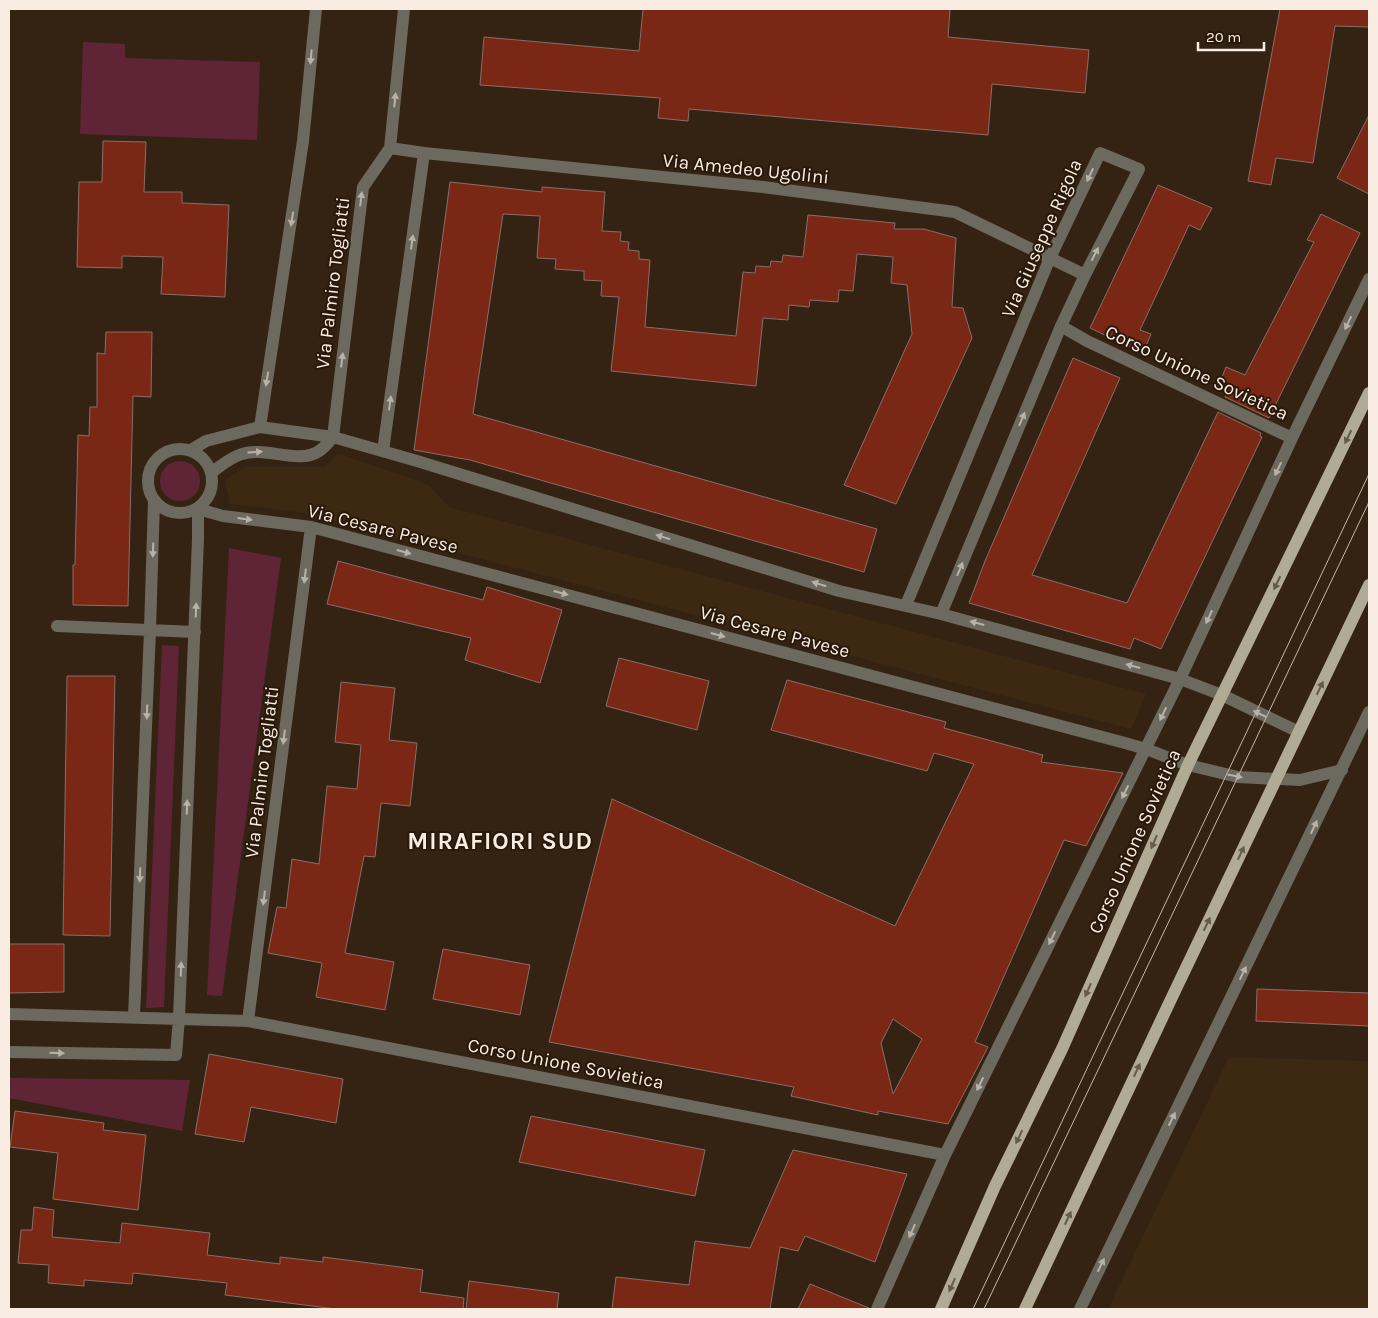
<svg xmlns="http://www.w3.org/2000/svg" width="1378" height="1318" font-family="Karla,sans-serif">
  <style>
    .built { fill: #3d2812 }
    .green { fill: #5f2537 }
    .building { fill: #7b2715; stroke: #896e67; fill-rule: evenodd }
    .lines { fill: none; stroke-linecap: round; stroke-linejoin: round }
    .street { stroke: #6c695e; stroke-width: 12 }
    .primary { stroke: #b1aa94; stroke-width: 12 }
    .tram { stroke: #c3b6aa; stroke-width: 1 }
    .oneway { fill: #bab2a7 }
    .oneway2 { fill: #665a48 }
    .labels { text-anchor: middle; stroke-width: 4; stroke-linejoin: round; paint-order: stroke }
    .street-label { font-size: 19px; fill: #f9ede3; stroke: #29190a }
    .district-label { font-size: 24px; font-weight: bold; letter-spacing: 1px; fill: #f9ede3; stroke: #29190a }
  </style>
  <rect width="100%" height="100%" fill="#342313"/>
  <path class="built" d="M338 453 429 485 449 507 1146 694 1131 729 306 513 230 504 225 480 244 467H325Z
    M1229 1057 1369 1061V1309H1108Z"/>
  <path class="green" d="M83 42 125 44V58L260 62 257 140 80 134Z
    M160 481a20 20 0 1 1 40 0a20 20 0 1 1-40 0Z
    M229 548 281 558 222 996 207 995Z
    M162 645 179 646 164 1007 146 1008Z
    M9 1078 190 1080 182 1131 9 1098Z"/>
  <path class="building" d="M643 9H950L948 37 1089 50 1085 93 992 84 988 135 689 109 688 121 658 118 660 98 480 85 484 37 639 51Z
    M1280 9H1369V27L1335 26 1313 163 1276 158 1271 185 1248 181Z
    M1369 115V194L1337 178Z
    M103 141 146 142 144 192H182V203L229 205 225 297 161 294 163 257 122 256V268L77 267 79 182H102Z
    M450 182 542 192V187L605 192 602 231 621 232 620 241 629 242 628 250 639 251V259L650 260 645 327 736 336 743 272 755 273 756 266 770 267 771 261 782 262 783 255 803 257 808 215 895 223 894 229H924L956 238 952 307 963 308 972 338 896 504 844 485 912 334 907 285 891 283 893 257 857 254 853 291 839 290 838 302 810 300 809 307 789 305 788 320 763 318 756 386 611 371 619 297 601 296 602 281 584 280V271L555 269 556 259 537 258 540 216 503 214 473 414 877 529 864 572 470 460 414 450Z
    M1158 185 1212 208 1200 230 1189 225 1140 330 1151 334 1143 353 1090 328Z
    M1321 214 1360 233 1269 418 1225 397 1228 391 1218 387 1226 367 1245 375 1314 242 1307 240Z
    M106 332H152L151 397 133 396 128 606 73 605V565H75L78 435 89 436 90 407H97V353L105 354Z
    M1073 358 1120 378 1032 575 1127 603 1218 412 1261 433 1260 436 1262 437 1161 649 1134 638 1130 649 969 603 985 561Z
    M338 561 483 600 487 587 562 610 540 683 465 660 471 638 327 604Z
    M619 658 709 681 697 730 606 706Z
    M67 676H115L110 936 63 935Z
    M787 680 946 722 944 728 1043 755 1041 762 1123 773 1086 846 1064 840 975 1042 988 1047 948 1124 878 1111V1115L791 1096 794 1087 549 1042 612 799 895 926 974 764 934 753 927 771 771 730ZM893 1019 922 1039 893 1094 881 1043Z
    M341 682 395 688 389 740 417 743 410 806 381 803 375 857 364 856 345 953 394 962 385 1010 316 997 322 963 268 953 277 907 286 908 292 859 319 864 327 786 357 789 361 745 335 742Z
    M9 944H64V992L9 993Z
    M443 949 530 965 520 1015 433 999Z
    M1257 989 1369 993V1026L1256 1021Z
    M209 1054 343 1079 336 1123 251 1107 244 1142 195 1134Z
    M15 1111 104 1123 103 1130 146 1135 138 1210 53 1199 58 1153 10 1147Z
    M531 1116 705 1150 695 1196 519 1162Z
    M793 1150 907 1174 875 1262 805 1236 798 1251 780 1247 770 1309H612L616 1277 689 1285 695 1241 750 1248Z
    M34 1207 54 1210 52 1237 120 1243 122 1223 210 1233 207 1255 280 1264V1257L323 1262V1257L423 1270 420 1292 464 1298 463 1309H336L225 1295 227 1283 133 1273 132 1284 84 1280V1286L48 1283 49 1265 18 1263 21 1230H32Z
    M469 1281 559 1293 557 1309H466Z
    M810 1284 869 1308V1309H798Z"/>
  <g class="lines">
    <path class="street" d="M390 148 424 153 763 187 955 212 1085 275
      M1061 326 1087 341 1292 438
      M260 427 303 141 316 9
      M148 481a32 32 0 1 1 64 0a32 32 0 1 1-64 0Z
      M191 450 206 441 260 427 333 437 417 461 839 591 941 614 1180 679 1222 695 1299 732
      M383 451 424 153
      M212 472C222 465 231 457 242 454 266 446 299 465 319 451 324 448 329 442 333 437L363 187 390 148 404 9
      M198 509 223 516 311 527 1125 743 1146 749 1188 765 1238 777 1300 780 1342 770
      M906 605 1050 258 1100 153 1139 169 1085 275 1061 326 941 614
      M57 626 195 632
      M9 1014 248 1021 945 1155
      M134 1017 150 630 154 501
      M248 1021 311 527
      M9 1052 176 1055 179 1018 198 539V509
      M877 1309 945 1155 1180 679 1292 438 1369 279
      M1080 1309 1369 712"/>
    <path class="primary" d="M941 1309 995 1186 1062 1049 1188 765 1369 393
      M1025 1309 1173 995 1369 585"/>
    <path class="tram" d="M973 1309 1369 474
      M984 1309 1369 502"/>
  </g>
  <defs><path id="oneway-solid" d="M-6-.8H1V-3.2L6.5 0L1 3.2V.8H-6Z" transform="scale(1.25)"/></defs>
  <g class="oneway">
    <use href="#oneway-solid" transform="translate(311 57) rotate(95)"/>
    <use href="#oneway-solid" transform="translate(395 100) rotate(-84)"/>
    <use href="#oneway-solid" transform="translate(1090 175) rotate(115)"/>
    <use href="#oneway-solid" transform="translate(361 199) rotate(-83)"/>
    <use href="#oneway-solid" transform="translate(292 219) rotate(99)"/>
    <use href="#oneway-solid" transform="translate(412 242) rotate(-82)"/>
    <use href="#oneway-solid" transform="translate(1095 254) rotate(-63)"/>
    <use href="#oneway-solid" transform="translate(1348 323) rotate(116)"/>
    <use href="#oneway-solid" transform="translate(342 360) rotate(-83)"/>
    <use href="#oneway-solid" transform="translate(267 379) rotate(99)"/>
    <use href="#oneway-solid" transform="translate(390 403) rotate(-82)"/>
    <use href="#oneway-solid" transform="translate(1022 419) rotate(-67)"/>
    <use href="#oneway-solid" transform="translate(255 452) rotate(-4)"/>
    <use href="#oneway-solid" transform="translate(1278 469) rotate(115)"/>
    <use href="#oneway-solid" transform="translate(245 519) rotate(7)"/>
    <use href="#oneway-solid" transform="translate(663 537) rotate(-163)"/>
    <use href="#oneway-solid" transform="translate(153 550) rotate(92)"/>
    <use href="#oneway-solid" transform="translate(404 552) rotate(15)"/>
    <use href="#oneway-solid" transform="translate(960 569) rotate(-67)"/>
    <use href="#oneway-solid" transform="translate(305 576) rotate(97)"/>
    <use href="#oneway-solid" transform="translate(819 584) rotate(-163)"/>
    <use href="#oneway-solid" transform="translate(561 593) rotate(15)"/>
    <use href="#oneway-solid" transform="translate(196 610) rotate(-88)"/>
    <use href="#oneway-solid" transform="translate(1209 617) rotate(115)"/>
    <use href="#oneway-solid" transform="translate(977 623) rotate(-165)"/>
    <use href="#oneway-solid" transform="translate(718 635) rotate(15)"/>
    <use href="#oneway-solid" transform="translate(1133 666) rotate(-165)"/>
    <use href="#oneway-solid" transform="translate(147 712) rotate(92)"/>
    <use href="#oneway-solid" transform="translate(1163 714) rotate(116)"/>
    <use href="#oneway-solid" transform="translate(1260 714) rotate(-155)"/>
    <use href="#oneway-solid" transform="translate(284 737) rotate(97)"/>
    <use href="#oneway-solid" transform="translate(1235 776) rotate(11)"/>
    <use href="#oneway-solid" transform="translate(1125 792) rotate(116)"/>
    <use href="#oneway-solid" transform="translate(187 807) rotate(-88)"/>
    <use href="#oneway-solid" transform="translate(1314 827) rotate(-65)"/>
    <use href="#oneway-solid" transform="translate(140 875) rotate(92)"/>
    <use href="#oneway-solid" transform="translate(264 898) rotate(97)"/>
    <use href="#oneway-solid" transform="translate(1052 938) rotate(116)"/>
    <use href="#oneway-solid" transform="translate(181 969) rotate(-88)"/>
    <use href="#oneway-solid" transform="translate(1243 973) rotate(-64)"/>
    <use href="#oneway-solid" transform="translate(57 1053) rotate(1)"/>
    <use href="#oneway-solid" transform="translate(980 1084) rotate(116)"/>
    <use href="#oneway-solid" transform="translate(1172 1119) rotate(-64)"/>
    <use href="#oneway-solid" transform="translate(912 1231) rotate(114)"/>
    <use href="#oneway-solid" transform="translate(1101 1265) rotate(-64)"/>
  </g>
  <g class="oneway2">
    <use href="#oneway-solid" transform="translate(1348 437) rotate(116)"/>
    <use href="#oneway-solid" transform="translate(1277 583) rotate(116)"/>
    <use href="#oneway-solid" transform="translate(1320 688) rotate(-64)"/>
    <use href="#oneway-solid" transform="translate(1154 842) rotate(114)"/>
    <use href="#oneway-solid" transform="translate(1241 853) rotate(-65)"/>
    <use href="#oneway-solid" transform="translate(1207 924) rotate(-64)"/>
    <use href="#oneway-solid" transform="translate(1088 990) rotate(114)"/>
    <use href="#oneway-solid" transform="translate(1137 1070) rotate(-65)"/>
    <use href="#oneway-solid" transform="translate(1019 1137) rotate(116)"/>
    <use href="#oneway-solid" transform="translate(1068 1218) rotate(-65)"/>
    <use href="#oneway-solid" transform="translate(952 1285) rotate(114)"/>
  </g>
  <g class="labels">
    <g class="street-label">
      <text transform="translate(746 168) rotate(6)" y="7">Via Amedeo Ugolini</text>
      <text transform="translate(1041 238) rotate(-66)" y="7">Via Giuseppe Rigola</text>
      <text transform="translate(332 283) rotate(-83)" y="7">Via Palmiro Togliatti</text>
      <text transform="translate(1197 372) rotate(25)" y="7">Corso Unione Sovietica</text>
      <text transform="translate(383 528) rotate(14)" y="7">Via Cesare Pavese</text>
      <text transform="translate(775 631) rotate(15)" y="7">Via Cesare Pavese</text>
      <text transform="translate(261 772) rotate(-83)" y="7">Via Palmiro Togliatti</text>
      <text transform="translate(1134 841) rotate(-66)" y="7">Corso Unione Sovietica</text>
      <text transform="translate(566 1063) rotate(11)" y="7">Corso Unione Sovietica</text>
    </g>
    <g class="district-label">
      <text x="500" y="849">MIRAFIORI SUD</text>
    </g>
  </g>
  <rect width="1378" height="1318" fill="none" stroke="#f9ede3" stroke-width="20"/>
  <path d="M1198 42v8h66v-8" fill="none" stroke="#f9ede3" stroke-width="2.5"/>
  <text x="1206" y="42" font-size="15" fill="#f9ede3" stroke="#29190a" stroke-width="4" paint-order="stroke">20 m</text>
</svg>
